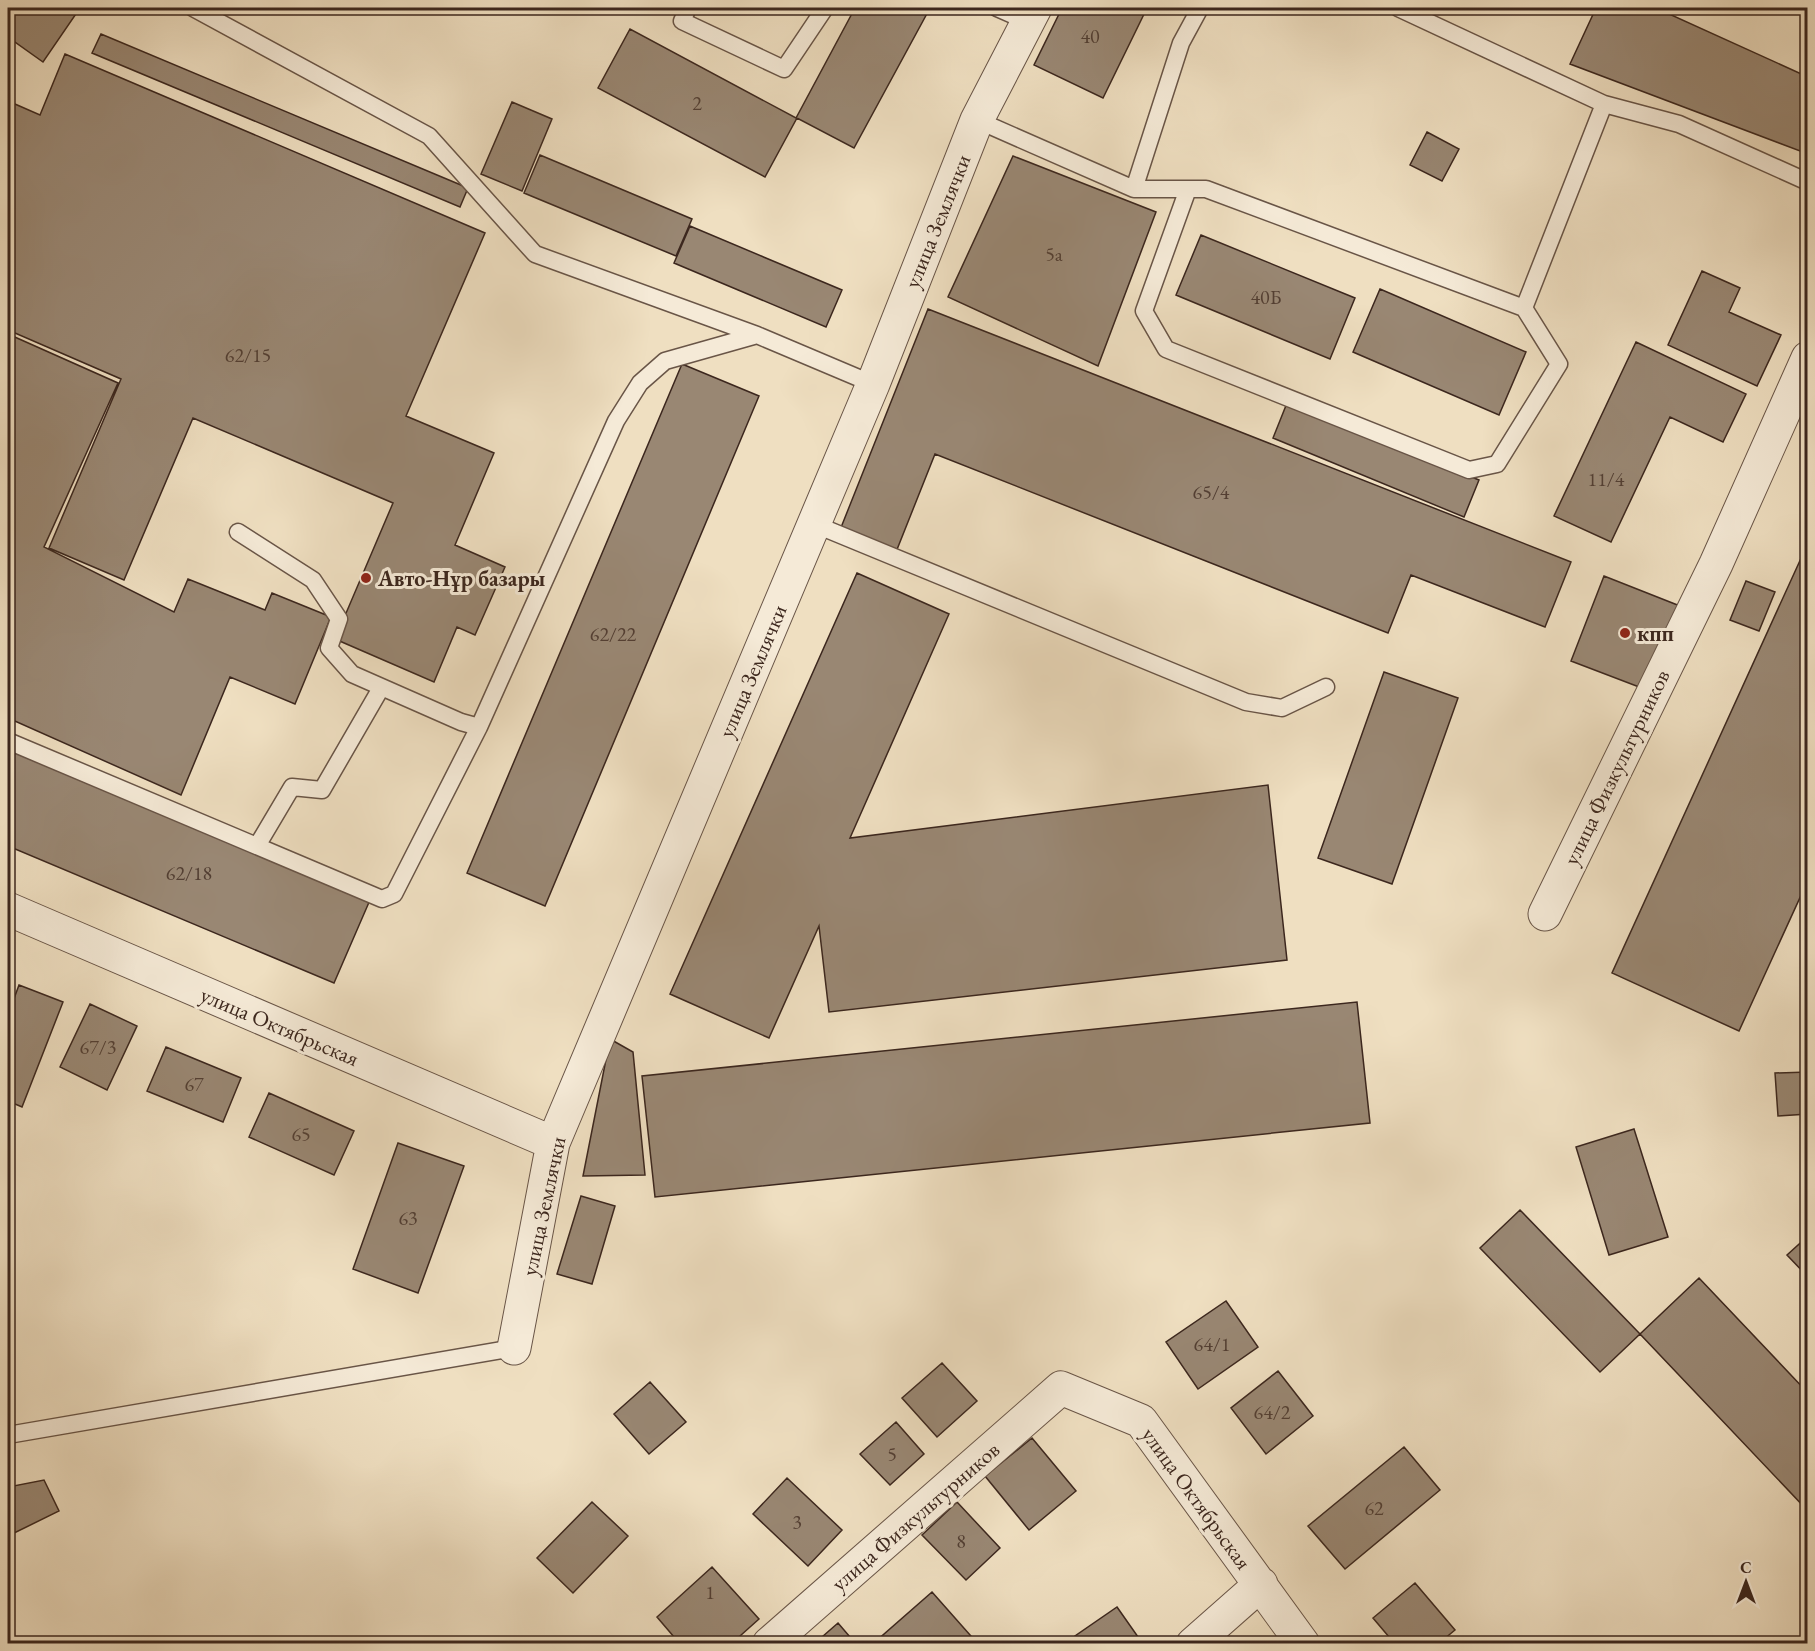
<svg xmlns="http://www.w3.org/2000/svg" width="1815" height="1651" viewBox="0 0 1815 1651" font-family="'EB Garamond',serif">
<rect width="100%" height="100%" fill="#efdfc1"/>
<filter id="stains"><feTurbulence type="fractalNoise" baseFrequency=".00333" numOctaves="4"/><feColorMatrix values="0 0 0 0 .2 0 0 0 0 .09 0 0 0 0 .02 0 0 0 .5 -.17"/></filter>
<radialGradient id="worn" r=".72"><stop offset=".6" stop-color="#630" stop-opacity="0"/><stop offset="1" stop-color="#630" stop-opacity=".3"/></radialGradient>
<path fill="#998773" stroke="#3c271e" stroke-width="1.5" d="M8,8H80L43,62L8,37Z
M855,8H930L854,148L797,118L765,177L598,88L630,29L796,118Z
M1062,8H1147L1103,98L1034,65Z
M1596,8H1656L1808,77V154L1570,64Z
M101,34L468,188L460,207L92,53Z
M65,54L485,233L406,416L494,453L455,545L505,567L475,635L457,627L434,682L335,639L393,503L193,418L124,580L49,548L121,379L8,330V101L40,115Z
M512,102L552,119L522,191L481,174Z
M1427,132L1459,149L1442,181L1410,165Z
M540,155L692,219L676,256L524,193Z
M1013,156L1156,212L1098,366L948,297Z
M690,226L842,290L826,327L674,263Z
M1201,235L1355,298L1330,359L1176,295Z
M1702,271L1740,288L1729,312L1781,335L1757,386L1668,345Z
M1380,289L1526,352L1499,415L1353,352Z
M928,309L1571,562L1545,627L1411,575L1388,633L935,454L896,552L840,530Z
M8,334L118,383L44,547L174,612L188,579L265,610L272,593L331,617L295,704L230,677L181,795L8,718Z
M1636,342L1746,394L1723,442L1670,417L1611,542L1554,516Z
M682,364L759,396L545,906L467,873Z
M1287,403L1479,480L1464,517L1273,438Z
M1808,543V880L1739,1031L1612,973Z
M857,573L949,614L850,838L1268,785L1287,960L829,1012L819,926L769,1038L670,994Z
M1604,576L1680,606L1647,690L1571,661Z
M1746,581L1775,592L1759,631L1730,620Z
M1384,672L1458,698L1392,884L1318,858Z
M8,748L370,900L334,983L8,846Z
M19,985L63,1002L22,1107L8,1101V1015Z
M1357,1002L1370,1123L655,1197L642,1076Z
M90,1004L137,1026L107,1090L60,1067Z
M610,1039L633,1052L645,1175L583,1176Z
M166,1047L241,1078L223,1122L147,1091Z
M1808,1072V1114L1778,1116L1775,1073Z
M269,1093L354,1131L334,1175L249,1137Z
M1634,1129L1668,1237L1609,1255L1576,1147Z
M398,1143L464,1166L418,1293L353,1269Z
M581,1196L615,1206L592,1284L557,1274Z
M1520,1210L1640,1334L1600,1372L1480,1248Z
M1808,1236V1277L1787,1255Z
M1699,1278L1808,1393V1511L1640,1334Z
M1226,1301L1258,1347L1198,1389L1166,1342Z
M942,1363L977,1401L937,1437L902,1398Z
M1278,1371L1313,1416L1266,1454L1231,1408Z
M650,1382L686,1422L649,1454L614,1414Z
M896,1422L924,1454L890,1485L860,1454Z
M1032,1438L1076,1491L1029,1530L985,1476Z
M1404,1447L1440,1490L1345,1569L1308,1526Z
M787,1478L842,1530L808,1566L753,1514Z
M44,1480L59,1511L8,1536V1487Z
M592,1502L628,1536L573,1593L537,1558Z
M957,1502L1000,1548L966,1580L922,1535Z
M712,1567L759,1619L731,1644H680L657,1617Z
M1415,1583L1455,1630L1438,1644H1395L1373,1618Z
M932,1592L978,1644H876L875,1642Z
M1117,1607L1143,1644H1080L1075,1636Z
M838,1623L856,1644H814Z"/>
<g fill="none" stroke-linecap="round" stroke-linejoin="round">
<defs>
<path id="lane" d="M193,8L429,136L535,254L757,335L873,384
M688,8L682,21L784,69L825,8
M997,8L1029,22
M1398,8L1604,104
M977,120L1134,189H1206L1524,308L1604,104L1679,124L1808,182
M1134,189L1181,43L1200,8
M1188,189L1144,311L1166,349L1469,470L1497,464L1559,364L1524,308
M814,524L1246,702L1282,708L1326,687
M238,532L313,580L339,619L329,648L352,674L461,722L479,727L616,421L640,383L665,361L757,335
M8,741L382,899L394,894L479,727
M257,846L292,787L322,790L381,688
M8,1435L514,1348"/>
<path id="street" d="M8,909L553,1143
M1545,914L1716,564L1808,358
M514,1348L553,1143L873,384L977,120L1035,8
M769,1644L1061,1388L1141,1421L1303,1644
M1193,1644L1261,1584"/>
</defs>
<use href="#lane" stroke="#695547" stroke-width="19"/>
<use href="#street" stroke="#695547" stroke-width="35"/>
<use href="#lane" stroke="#f5ead7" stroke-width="16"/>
<use href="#street" stroke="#f5ead7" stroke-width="33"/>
</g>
<g fill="#8f2418" stroke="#f5ead7" stroke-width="2">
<circle cx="366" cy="578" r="6"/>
<circle cx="1625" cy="633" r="6"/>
</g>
<g text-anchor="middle" stroke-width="6" stroke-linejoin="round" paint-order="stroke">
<g font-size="20" fill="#533f33">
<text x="1090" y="43">40</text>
<text x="697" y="110">2</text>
<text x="1054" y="261">5а</text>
<text x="1266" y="304">40Б</text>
<text x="248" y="362">62/15</text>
<text x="1606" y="486">11/4</text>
<text x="1211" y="499">65/4</text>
<text x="613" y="641">62/22</text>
<text x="189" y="880">62/18</text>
<text x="98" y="1054">67/3</text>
<text x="194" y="1091">67</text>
<text x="301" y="1141">65</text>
<text x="408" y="1225">63</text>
<text x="1212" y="1351">64/1</text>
<text x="1272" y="1419">64/2</text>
<text x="892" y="1461">5</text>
<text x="1374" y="1515">62</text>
<text x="797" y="1529">3</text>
<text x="961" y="1548">8</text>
<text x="710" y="1599">1</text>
</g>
<g font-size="22" fill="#3c271e" stroke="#f5ead7">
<text transform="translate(937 221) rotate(-68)" y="8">улица Землячки</text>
<text transform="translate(752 671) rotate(-67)" y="8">улица Землячки</text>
<text transform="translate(1616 767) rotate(-64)" y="8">улица Физкультурников</text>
<text transform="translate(280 1026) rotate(23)" y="8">улица Октябрьская</text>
<text transform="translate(543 1206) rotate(-78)" y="8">улица Землячки</text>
<text transform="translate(1197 1498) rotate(54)" y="8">улица Октябрьская</text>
<text transform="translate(915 1516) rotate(-41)" y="8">улица Физкультурников</text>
</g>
<g font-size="22" font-weight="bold" fill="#3c271e" stroke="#f5ead7" text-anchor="start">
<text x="378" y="586">Авто-Нұр базары</text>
<text x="1637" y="641">кпп</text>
</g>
</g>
<rect width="1815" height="1651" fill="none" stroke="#efdfc1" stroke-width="30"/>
<rect x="9" y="9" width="1797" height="1633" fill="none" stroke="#3c271e" stroke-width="3"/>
<rect x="15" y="15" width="1785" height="1621" fill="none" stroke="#3c271e" stroke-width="1.5"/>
<g transform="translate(1746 1582)" stroke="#f5ead7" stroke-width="4.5" paint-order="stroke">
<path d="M0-4.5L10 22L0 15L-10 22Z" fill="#3c271e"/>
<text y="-9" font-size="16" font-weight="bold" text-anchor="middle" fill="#3c271e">С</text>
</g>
<rect width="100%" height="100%" filter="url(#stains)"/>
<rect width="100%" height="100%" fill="url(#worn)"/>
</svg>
